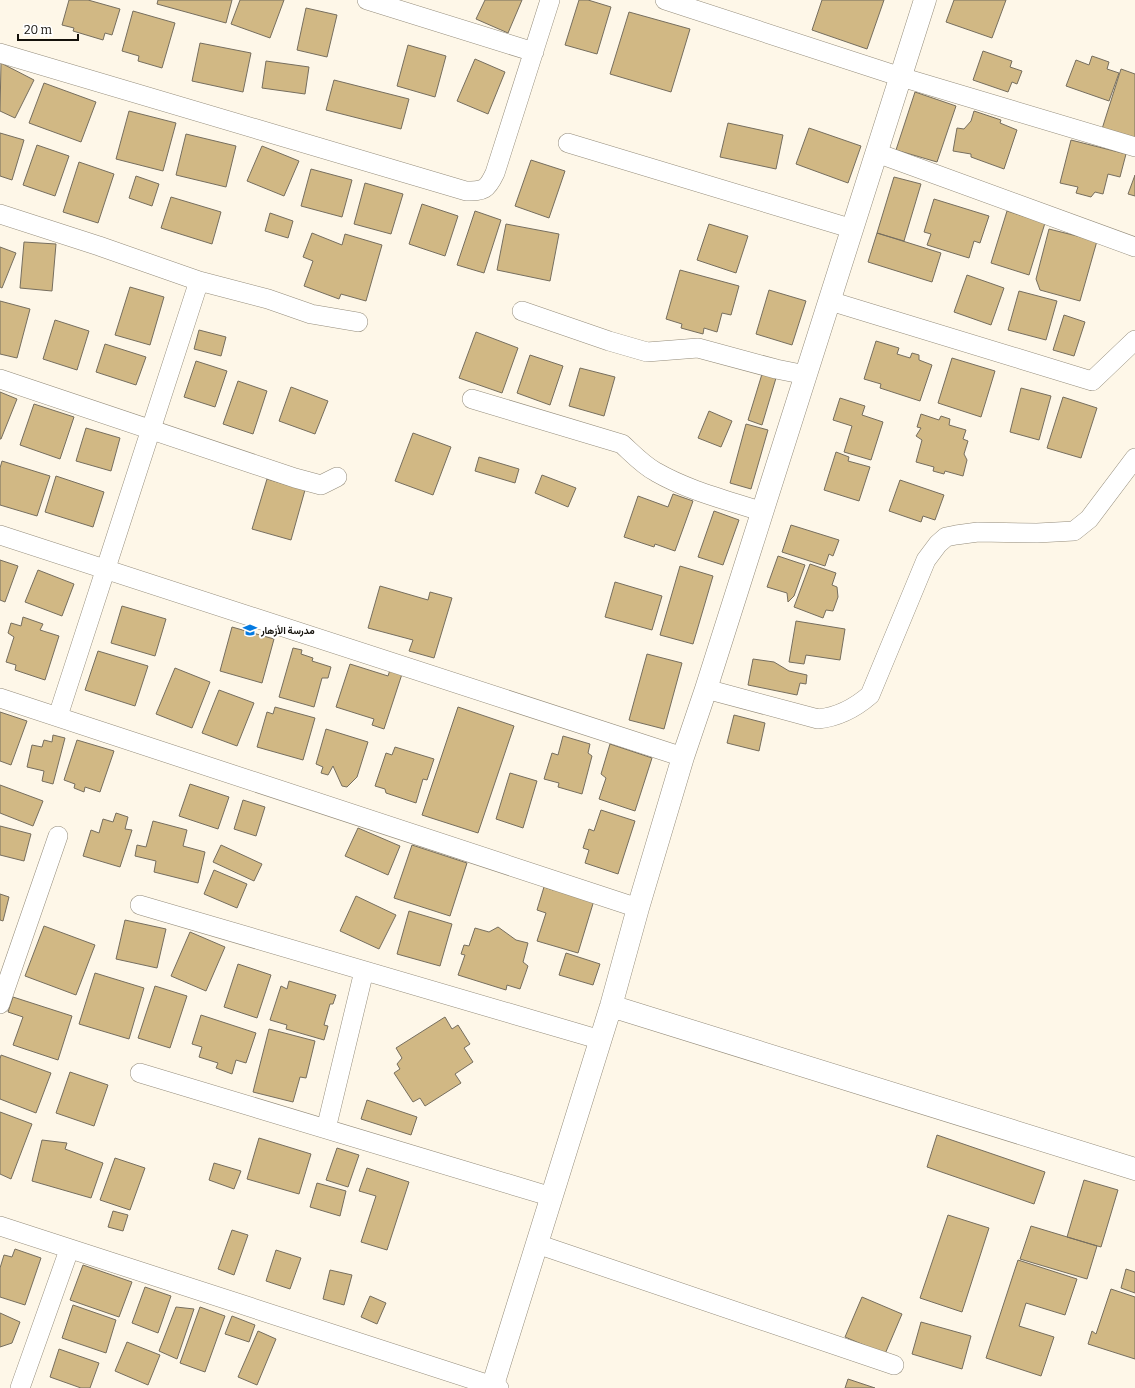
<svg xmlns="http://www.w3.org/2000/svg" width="1135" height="1388" viewBox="0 0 1135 1388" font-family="Bitter,Vazirmatn,serif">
<rect width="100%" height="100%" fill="#fef7e8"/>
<path fill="#d1b884" stroke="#766e5e" d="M69,0H88L120,9L112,35L105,33L103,40L73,31L74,28L62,25Z
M158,0H232L226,23L157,4Z
M240,0H284L270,38L231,24Z
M485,0H522L508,33L476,19Z
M579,0H588L611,7L597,54L565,45Z
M822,0H884L867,49L812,30Z
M954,0H1006L992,38L946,22Z
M306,8L337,15L327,57L297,50Z
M133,11L175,23L162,68L138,61L139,56L122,51Z
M629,12L690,29L671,92L610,74Z
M200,43L251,53L243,92L192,81Z
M408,45L446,56L435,97L397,86Z
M983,51L1012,61L1010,67L1022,71L1017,84L1012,82L1008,92L973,80Z
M1092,56L1109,62L1107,69L1119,73L1109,101L1066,86L1076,60L1089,65Z
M475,59L505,72L488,114L457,101Z
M266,61L309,67L305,94L262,88Z
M1,63L34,80L15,118L0,111Z
M1121,69L1135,74V139L1102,129Z
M334,80L409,99L401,129L326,110Z
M44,83L96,102L81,142L29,123Z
M915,92L956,106L937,162L896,150Z
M129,111L176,123L163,171L116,159Z
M974,111L1001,120L1000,123L1017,130L1004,169L971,157V154L953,151L957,128L964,129L971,121Z
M728,123L783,135L776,169L720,157Z
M809,128L861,146L848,183L796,164Z
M0,133L24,140L12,180L0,176Z
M186,134L236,146L226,187L176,175Z
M1071,140L1126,154L1120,177L1108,174L1103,194L1095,192L1091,197L1076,193L1078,187L1060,183Z
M37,145L69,156L55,196L23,185Z
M262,146L299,161L284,196L247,181Z
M531,160L565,171L549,218L515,206Z
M79,162L114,174L98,223L63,212Z
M311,169L352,180L342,217L301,206Z
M1135,175V196L1128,194Z
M136,176L159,184L152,206L129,198Z
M894,177L921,184L904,241L877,233Z
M365,183L403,194L391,234L354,224Z
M171,197L221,212L212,244L161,228Z
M934,199L989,216L980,243L974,241L969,258L927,245L931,234L924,232Z
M422,204L458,216L445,256L409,244Z
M475,211L501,220L484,273L457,265Z
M1007,211L1045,223L1029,275L991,263Z
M270,213L293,221L288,238L265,231Z
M506,224L559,234L550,281L497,270Z
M709,224L748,236L736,273L697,260Z
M1049,229L1097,241L1080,301L1040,290L1036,279Z
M312,233L342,245L345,234L382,245L366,301L341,294L339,299L304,286L313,261L303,257Z
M877,233L941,253L932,282L868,262Z
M24,242L56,244L52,291L20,288Z
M0,247L16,253L2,288L0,287Z
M680,270L739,286L731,315L722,313L717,332L704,328L703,334L681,328L682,324L666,319Z
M967,275L1004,288L991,325L954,312Z
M130,287L164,297L150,345L115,335Z
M769,290L806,301L792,345L756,334Z
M1019,291L1057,301L1046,340L1008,330Z
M0,301L30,309L17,358L0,354Z
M1064,315L1085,322L1074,356L1053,350Z
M55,320L89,331L77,370L43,359Z
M199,330L226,337L221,356L194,349Z
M476,332L518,348L502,393L459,378Z
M876,341L899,348L897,354L910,358L912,353L919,355V360L932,365L920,401L880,388L881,384L864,379Z
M105,344L146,357L136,385L96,372Z
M530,355L563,366L550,405L517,393Z
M952,358L995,371L981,417L938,403Z
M196,361L227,371L215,407L184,397Z
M580,368L615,377L604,416L569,406Z
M762,374L776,378L762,425L748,420Z
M238,381L267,391L253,434L223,424Z
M291,387L328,401L315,434L279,421Z
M1021,388L1051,396L1039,440L1010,432Z
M0,392L17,399L1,439H0Z
M1063,397L1097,408L1081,458L1047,448Z
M840,398L865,406L862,415L883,422L871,460L844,452L852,426L833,420Z
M34,404L74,417L60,459L20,445Z
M709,411L732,421L721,447L698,438Z
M921,414L939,420L941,416L950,419L949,425L966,430L963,439L968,441L964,454L967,460L963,476L945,471L944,474L933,471L934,467L916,462L922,440L916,436L921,428L917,427Z
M746,424L768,430L751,489L730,483Z
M86,428L120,438L111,471L76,461Z
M413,433L451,447L433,495L395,481Z
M836,452L849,457L848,461L870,467L859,501L824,490Z
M479,457L519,469L515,483L475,471Z
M2,461L50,476L37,516L0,505V468Z
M542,475L576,488L568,507L535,493Z
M56,476L104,492L93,527L45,512Z
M267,479L305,490L291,540L252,529Z
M900,480L944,495L935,520L923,516L921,522L889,511Z
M673,494L693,501L675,551L655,544L654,547L624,537L638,496L668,507Z
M714,511L739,520L723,565L698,557Z
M791,525L839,540L833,556L829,554L825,566L782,552Z
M778,556L805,565L794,596L788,602L787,593L767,587Z
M0,560L18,566L5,602L0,600Z
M810,564L836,573L832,585L837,587L838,597L833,611L826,610L823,618L794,607Z
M680,566L713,576L693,644L660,635Z
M38,570L74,584L62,616L25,602Z
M615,582L662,596L652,630L605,617Z
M380,586L428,600L430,592L452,598L434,658L409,651L413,640L368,628Z
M122,606L166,619L155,656L111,643Z
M23,617L43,624L40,630L59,636L45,680L15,670L16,665L6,662L14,637L8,633L11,623L21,626Z
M796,621L845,629L840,660L806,655L804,664L789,662Z
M232,627L274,639L262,683L220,671Z
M293,648L302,650L301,654L313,658L312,661L331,667L328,678H322L314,707L279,697Z
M98,651L148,666L135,706L85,690Z
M647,654L682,663L664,729L629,720Z
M753,659L774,662L789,671L807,675L806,684L800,683L797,695L748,685Z
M350,664L388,676L390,670L402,674L384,729L372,725L374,719L336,707Z
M175,668L210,682L192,728L156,714Z
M219,690L254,703L237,746L202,733Z
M275,707L315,718L303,760L257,747L267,712L273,714Z
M458,707L514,726L478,833L422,815Z
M0,712L27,721L11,765L0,761Z
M734,715L765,723L759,751L727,743Z
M326,729L368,742L357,777L347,787L342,786L333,766L328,775L321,773L323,767L316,764Z
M53,735L65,738L53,784L42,781L44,771L27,767L32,745L42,747L44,740L52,742Z
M563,736L590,744L588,753L592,756L582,794L558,787L559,783L544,779L552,753L558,755Z
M77,740L114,751L100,792L85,787L84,792L74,788L75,784L64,780Z
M610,744L652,758L635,811L599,799L606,778L601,774Z
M395,747L434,759L427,780L423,779L416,803L386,793L385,789L375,786L386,753L392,755Z
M510,773L537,781L523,828L496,819Z
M190,784L229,797L218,829L179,816Z
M0,785L43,801L33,826L0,813Z
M243,800L265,807L256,836L234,829Z
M601,810L635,821L618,874L585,863L589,850L583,848L589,829L594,831Z
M116,813L128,817L125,829L132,830L120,867L83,856L91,830L99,833L103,819L113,822Z
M153,821L187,830L183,846L205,852L198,883L154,872L156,861L135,856L137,845L146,847Z
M0,826L31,834L24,861L0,855Z
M358,828L400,846L388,875L345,856Z
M221,845L262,864L254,881L213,862Z
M412,845L467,863L450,916L394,898Z
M214,870L247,884L237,908L204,894Z
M555,885L595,897L578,953L537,941L546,913L537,910L544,887L553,890Z
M0,894L9,897L3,921L0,920Z
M356,896L396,915L379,949L340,931Z
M409,911L452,924L440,966L397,954Z
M125,920L166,929L157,968L116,959Z
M44,926L95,945L76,995L25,976Z
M498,927L516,940L528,943L523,962L528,966L520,989L507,985L506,990L458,975L465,955L461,954L464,945L469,946L475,928L489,932Z
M190,932L225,947L206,991L171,976Z
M566,953L600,964L593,985L559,975Z
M238,964L271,975L257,1018L224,1007Z
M95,973L144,988L129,1039L79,1024Z
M289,981L336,995L333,1004H330L324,1025L328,1026L324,1040L286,1029L287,1025L270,1020L281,986L287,989Z
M155,986L187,996L170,1048L138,1038Z
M13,997L72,1016L58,1060L13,1045L23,1017L8,1012Z
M201,1015L256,1033L246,1063L236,1060L232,1074L216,1068L218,1063L199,1057L202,1047L192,1044Z
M445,1017L452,1029L458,1025L470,1044L464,1048L473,1062L455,1074L461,1083L425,1106L420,1098L413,1102L394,1073L400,1069L397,1064L402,1058L396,1048Z
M269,1029L315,1041L306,1078L300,1077L293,1102L253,1092Z
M1,1055L51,1073L36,1113L0,1099V1059Z
M70,1072L108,1085L94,1126L56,1113Z
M367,1100L417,1117L411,1135L361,1119Z
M0,1112L32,1124L11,1179L0,1174Z
M937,1135L1045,1172L1034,1204L927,1167Z
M259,1138L311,1154L299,1194L247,1179Z
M42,1140L67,1143L65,1149L103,1163L91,1198L32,1181Z
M337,1148L359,1155L348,1187L326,1180Z
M115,1158L145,1168L130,1210L100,1200Z
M214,1163L241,1171L234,1189L209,1180Z
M367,1168L409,1182L387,1250L361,1242L376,1196L359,1191Z
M1084,1180L1118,1190L1101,1247L1067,1237Z
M317,1183L346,1191L340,1216L310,1207Z
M113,1211L128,1215L123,1231L108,1227Z
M948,1215L989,1228L962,1312L920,1298Z
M1031,1226L1097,1246L1087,1279L1020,1259Z
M232,1230L248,1235L234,1275L218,1269Z
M15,1249L41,1258L25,1305L0,1297V1268L4,1255L12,1257Z
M276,1250L301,1258L290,1289L266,1281Z
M1018,1260L1077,1279L1065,1315L1026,1303L1019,1326L1054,1337L1041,1376L986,1358Z
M83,1265L132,1282L119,1317L70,1300Z
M1126,1269L1135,1272V1293L1121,1288Z
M330,1270L352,1275L344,1305L323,1299Z
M145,1287L171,1296L158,1333L132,1323Z
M1111,1289L1135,1297V1359L1088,1344L1092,1331L1096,1334Z
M370,1296L386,1303L377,1324L361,1317Z
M862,1297L902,1314L885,1354L845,1337Z
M73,1305L116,1320L106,1353L62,1338Z
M176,1307L194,1309L177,1359L159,1351Z
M200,1307L225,1316L205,1372L180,1363Z
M0,1313L20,1322L12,1343L0,1347Z
M232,1316L255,1325L249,1342L225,1334Z
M921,1322L971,1336L962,1369L912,1354Z
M258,1331L276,1339L257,1385L238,1377Z
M127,1342L160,1355L148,1385L115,1371Z
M59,1349L99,1363L90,1388H81L50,1377Z
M848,1379L875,1388H845Z"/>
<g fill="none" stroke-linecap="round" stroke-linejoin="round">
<defs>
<path id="street" d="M367,0L534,52
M665,0L901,77L1135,147
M0,53L466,191C484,191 487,190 495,173L550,0
M568,143L853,229
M877,153L1135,247
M0,214L99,246L199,281L58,716
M199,281L268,299L311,314L358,322
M830,301L1092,381L1135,340
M522,311L609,341L647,352L698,348L776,369L806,375
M0,379L295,478L321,485L337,477
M472,399L622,444C633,454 643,465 656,472C689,491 727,500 763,512
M0,535L683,757
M706,689L818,719C838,717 855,708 870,695L926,560L938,544L946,537L956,535L978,532L1037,533L1074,531L1089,519L1135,458
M0,698L638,908
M140,905L601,1040
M0,1004L58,836
M140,1073L552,1197
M326,1129L364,971
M0,1226L499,1388
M537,1244L894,1365
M20,1388L69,1250"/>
<path id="secondary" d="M611,1006L1135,1169
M492,1388L611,1006L638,908L683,757L706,689L925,0"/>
</defs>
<use href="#street" stroke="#948c7b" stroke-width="20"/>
<use href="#secondary" stroke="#948c7b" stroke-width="23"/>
<use href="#street" stroke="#fff" stroke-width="19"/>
<use href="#secondary" stroke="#fff" stroke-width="22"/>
</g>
<defs>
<symbol id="school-bare" viewBox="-9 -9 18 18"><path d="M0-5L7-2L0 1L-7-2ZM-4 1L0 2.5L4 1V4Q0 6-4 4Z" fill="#047ae1" stroke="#fff" stroke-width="2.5" paint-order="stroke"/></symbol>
</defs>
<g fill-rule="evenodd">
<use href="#school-bare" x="240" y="620" width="20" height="20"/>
</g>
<g text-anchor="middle" stroke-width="4" stroke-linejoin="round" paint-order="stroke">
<g font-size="10" font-weight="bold" fill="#14110b" stroke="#fff" text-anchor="start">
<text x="261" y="634">مدرسة الأزهار</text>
</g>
</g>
<path d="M18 34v6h60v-6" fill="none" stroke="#14110b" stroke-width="2"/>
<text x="24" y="34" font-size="12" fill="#14110b" stroke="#ffffff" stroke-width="3" paint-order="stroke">20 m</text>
</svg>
